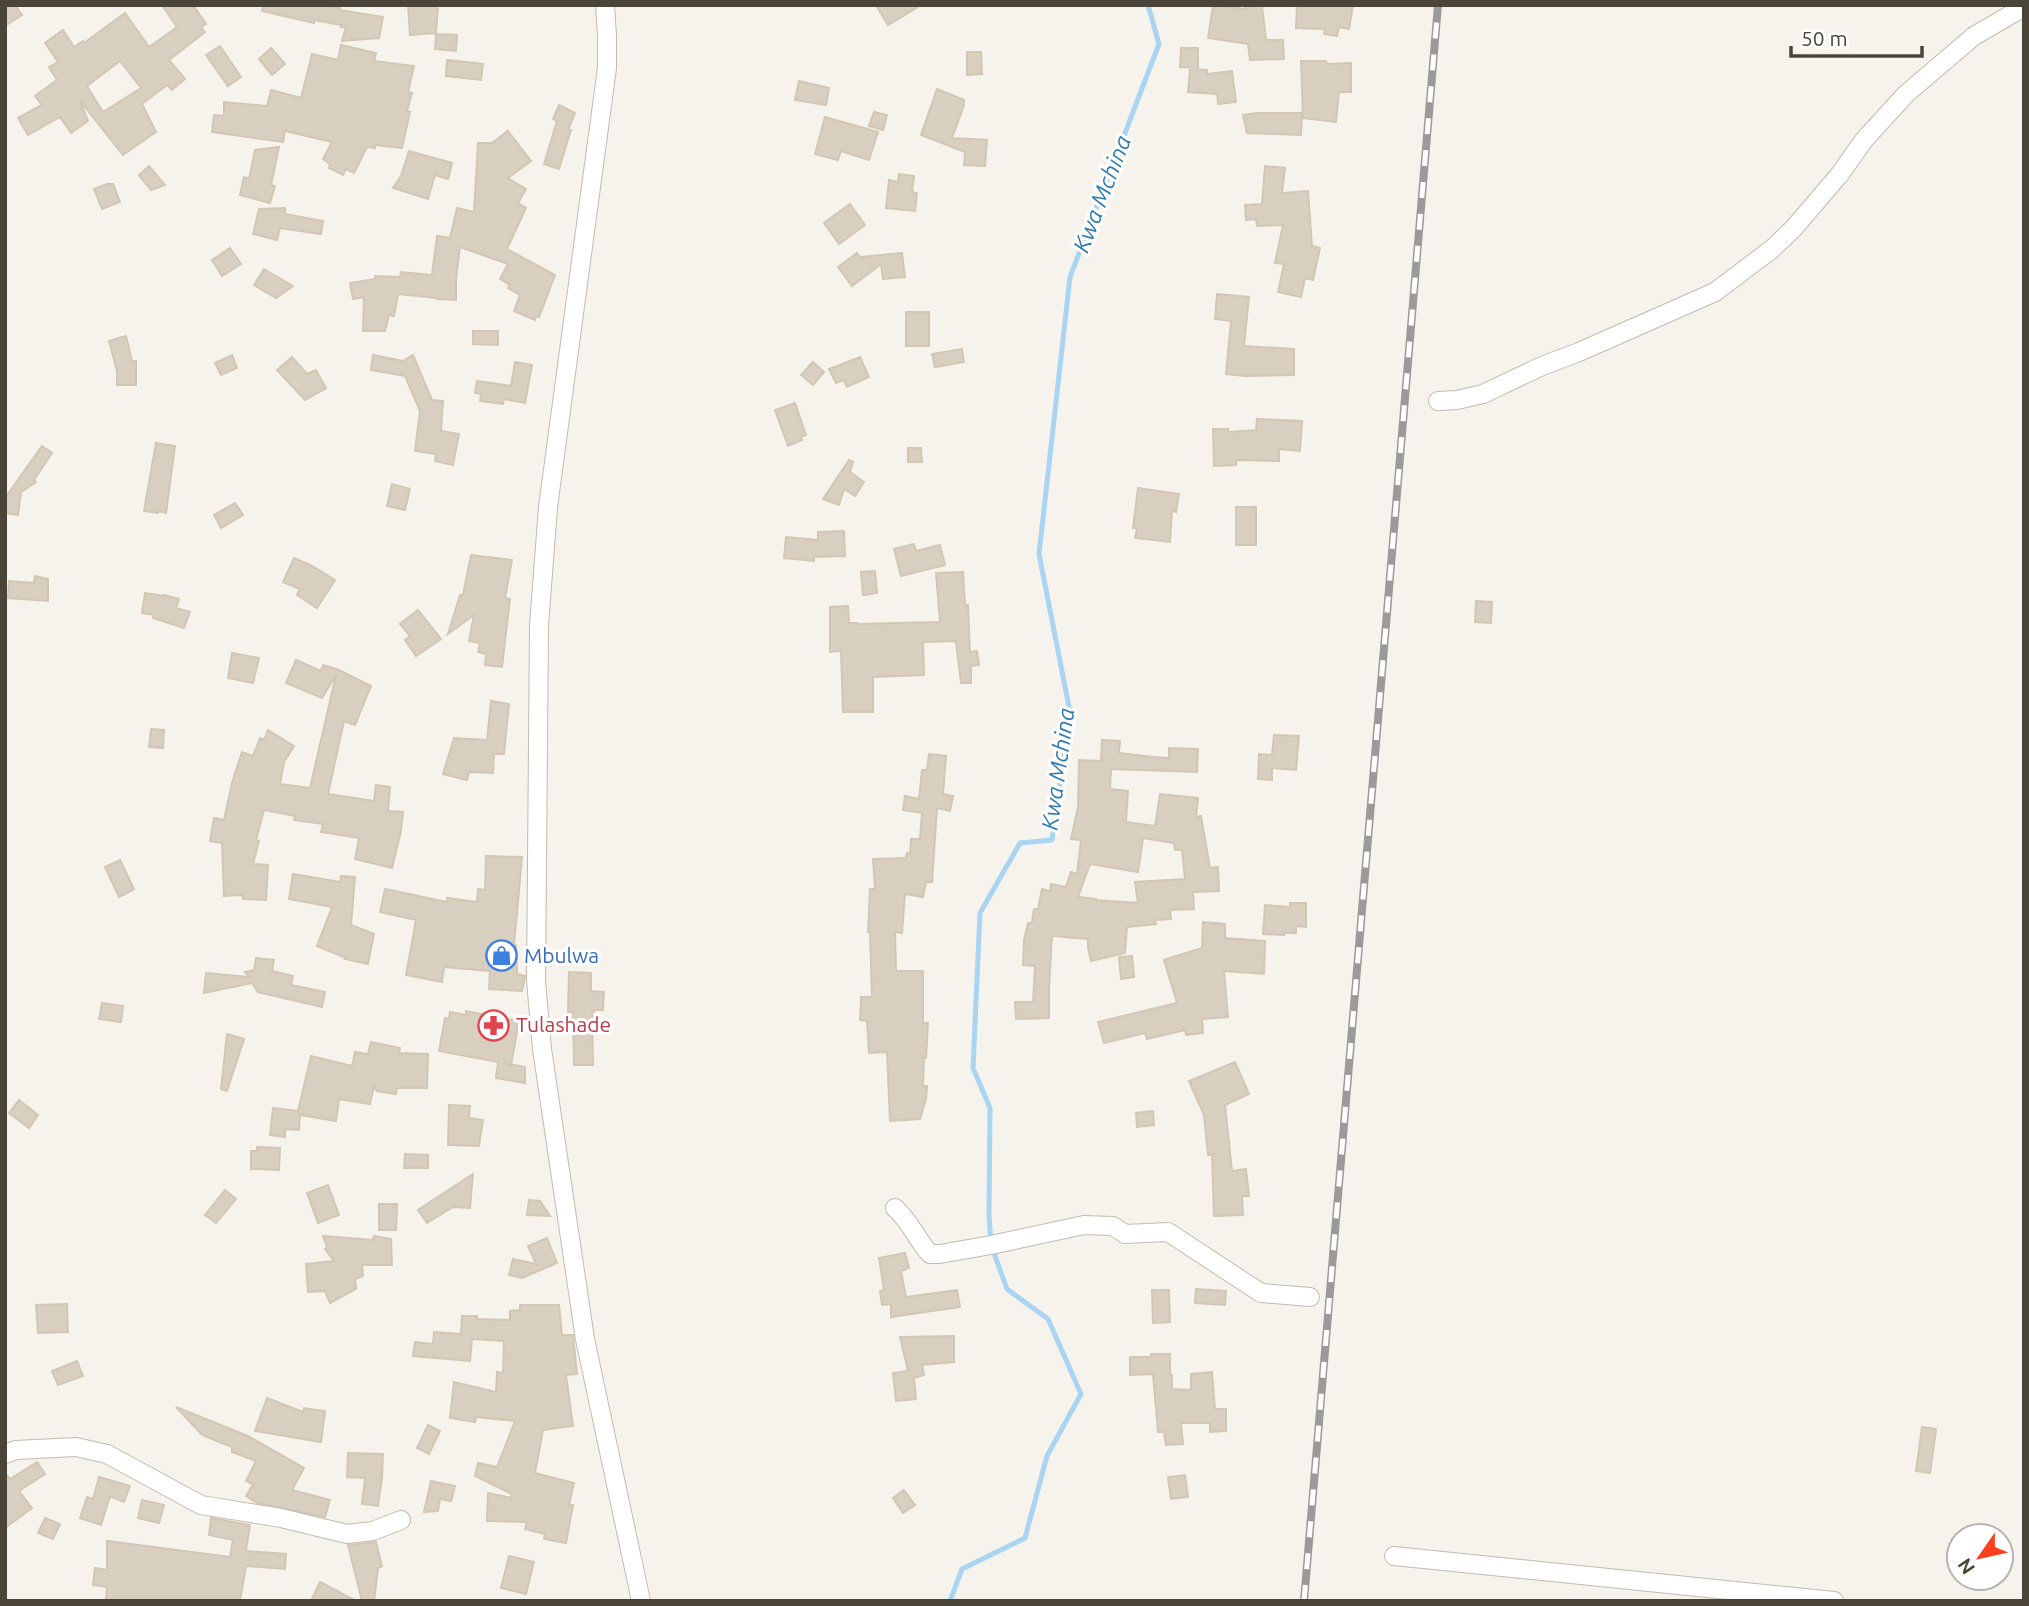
<svg xmlns="http://www.w3.org/2000/svg" width="2029" height="1606" viewBox="0 0 2029 1606" font-family="Ubuntu,sans-serif">
<rect width="100%" height="100%" fill="#f6f3ec"/>
<g fill="none" stroke-linecap="round" stroke-linejoin="round">
<path stroke="#a9d4f2" stroke-width="5" d="M950,1601L962,1569L1025,1538L1047,1456L1081,1394L1048,1319L1007,1289L991,1245L989,1215L990,1108L973,1068L980,913L1020,843L1052,840L1070,712L1039,554L1070,277L1159,44L1148,5"/>
</g>
<path fill="#d8cfc1" stroke="#d3c7b4" stroke-width="2" fill-rule="evenodd" d="M5,5H15L22,15L5,26Z
M162,5H193L206,24L201,27L205,32L169,60L185,79L172,90L167,85L142,104L156,132L123,155L80,101L88,121L71,133L60,117L28,135L18,118L42,105L35,96L57,80L49,67L58,62L45,43L63,30L74,47L83,41L84,43L125,13L149,47L177,27ZM120,61L141,88L103,112L87,86Z
M263,5H322L340,8V10L383,17L379,38L342,41L346,27H341V25L314,20V23L262,11Z
M408,5H438L436,33L410,35Z
M876,5H921L888,25Z
M1213,5L1245,9V5H1262L1266,40H1283L1284,59L1250,60L1248,44L1208,38Z
M1297,5H1353L1349,29L1339,27L1337,36L1324,34L1325,29L1296,28Z
M436,34L457,35L456,51L435,49Z
M341,45L376,53L374,61L414,66L408,92L412,93L407,111L410,112L402,148L375,145V148L367,147L354,173L346,169L343,175L329,168L330,164L323,159L332,142L285,131L283,142L212,132L214,115L224,116V102L267,106L271,90L301,98L312,54L338,60Z
M220,46L241,77L228,86L206,55Z
M271,48L285,64L272,75L259,59Z
M1181,48H1198V68L1180,67Z
M967,52H981L982,74L967,75Z
M447,60L483,64L481,80L446,76Z
M1301,61H1326L1327,64L1351,63V92H1339L1336,122L1303,118Z
M1190,69L1207,70V74L1232,71L1236,102L1218,104L1217,94L1188,92Z
M799,81L829,88L826,105L795,100Z
M937,89L964,100V105L952,138L987,140L985,166L964,165L965,152L921,135Z
M559,105L575,113L568,130H571L559,169L544,164L557,121L553,119Z
M874,112L887,115L883,130L869,126Z
M1257,113H1302L1301,135L1247,133L1243,115Z
M825,117L878,132L869,160L841,151L838,160L815,154Z
M508,131L531,161L508,178L526,189L518,203L526,208L507,249L555,275L539,317L536,316L535,320L514,311L520,295L508,288L510,285L500,279L508,264L460,247L456,279V300L437,299V298L398,294L394,316L389,315L385,331H363L364,297L353,299L350,283L375,279V276L400,277L401,272L432,275L437,236L450,238L457,208L474,212L478,143H492Z
M279,147L271,185L275,186L270,203L240,195L244,177L249,179L255,150Z
M409,151L452,163L448,179L435,175L428,199L393,188L401,176Z
M149,166L165,185L151,190L139,175Z
M1265,166L1285,168L1282,193L1308,191L1312,246L1320,248L1313,280L1305,278L1301,297L1278,292L1284,264L1275,263L1283,225L1257,226L1256,219L1246,220L1245,205L1262,204Z
M899,174L914,176L912,192L917,193L915,211L886,208L889,180L898,182Z
M107,184H113L120,202L102,209L94,189Z
M850,204L865,225L839,244L824,223Z
M285,208V214L323,221L321,234L280,228L277,240L253,234L259,209Z
M230,248L241,264L222,276L212,260Z
M857,253L860,257L902,253L905,277L883,279L881,264L852,286L838,267Z
M264,269L293,286L276,298L254,285Z
M1217,294L1249,297L1244,346L1294,349V375L1245,376L1226,374L1231,321L1215,319Z
M906,312H929V346H906Z
M473,331H498V345L473,344Z
M126,336L132,361H136V385H117V371L109,341Z
M962,349L964,362L935,367L932,354Z
M232,355L237,368L221,375L215,363Z
M373,355L403,361L413,355L432,400L443,401L441,431L459,434L453,465L435,461L436,454L415,451L420,411L405,376L371,370Z
M292,357L307,374L316,370L326,388L305,400L277,370Z
M860,357L869,377L847,387L844,380L836,383L829,369Z
M515,362L532,365L525,403L504,399L503,404L480,401L481,394L475,393L477,381L511,386Z
M813,362L824,372L813,385L801,375Z
M795,403L806,435L801,437L802,440L788,446L775,410Z
M1257,419L1302,421L1300,451L1279,449V461L1236,460V465L1214,466L1213,429H1228V432L1256,430Z
M156,443L175,446L166,513L158,511V513L144,511Z
M42,446L52,453L34,480L36,482L21,492L18,515L5,513V498Z
M908,448H921L922,462H908Z
M849,460L853,462L850,472L864,482L855,496L844,489L839,505L823,499Z
M392,484L410,489L405,510L387,506Z
M1138,488L1179,494L1176,512L1172,511L1170,542L1135,538L1137,528H1133Z
M235,503L243,515L221,528L214,515Z
M1236,507H1256V545H1236Z
M844,531L845,556L814,557V561L784,558L786,537L818,540V532Z
M914,544L916,551L940,545L945,565L901,576L894,549Z
M471,555L512,560L505,598L510,599L502,667L485,665L486,654L478,652L480,643L469,641L474,615L448,634L460,595H463Z
M294,558L312,566L335,580L317,608L297,595L300,589L283,582Z
M875,571L877,593L863,595L861,572Z
M963,572L965,605H968L970,652L977,651L979,665L971,666V683H961L956,641L923,642L924,675L873,677V712H843L841,651L830,652V607L848,606L849,623H857V624L940,622L936,573Z
M35,576L48,579V601L8,598L9,581L34,583Z
M145,593L164,596V595L179,599L176,608L190,612L184,628L153,618L154,615L142,613Z
M1476,601L1492,602L1491,623L1475,622Z
M418,610L441,639L416,656L405,640L410,636L400,624Z
M232,653L259,658L253,683L228,678Z
M296,660L321,671L323,665L339,670L371,686L355,725L344,721L328,794L374,801L376,785L390,787L388,811L403,812L401,831L392,868L355,859L359,838L321,832L323,824L294,820L295,816L264,810L256,840L259,841L253,864L268,865L266,900L243,899V895L224,896L222,843L210,841L214,818L224,820L232,783L242,752L253,756L260,738L264,740L268,730L294,746L284,762L280,784L310,788L336,675L322,698L286,683Z
M491,701L509,704L504,754H494L493,773L469,772L467,780L443,774L454,738L487,740Z
M151,729L164,730L163,748L149,747Z
M1274,735L1299,736L1296,770L1272,768V780L1258,779L1259,754L1272,755Z
M1102,740L1120,741L1119,753L1153,757L1169,758V748L1198,749L1197,772L1111,769L1110,789L1128,791L1126,822L1155,826L1160,794L1198,798L1196,817L1201,816L1210,868L1218,867L1219,891L1193,892L1194,909L1170,910L1171,919L1155,920L1156,924L1127,927L1125,953L1091,961L1088,948V939L1052,936L1049,988V1018L1016,1019L1015,1002H1033L1035,966L1023,965L1024,940L1028,923H1032L1034,909H1038L1042,889L1050,891L1051,884L1066,887L1071,872L1077,874L1081,840L1071,839L1078,807L1079,760L1101,761ZM1143,838L1174,843L1175,850H1182L1185,879L1135,882L1138,903L1096,900V899L1078,897L1090,864L1138,872Z
M929,754L946,756L943,794L953,796L950,811L937,808L932,882H926L923,897L905,894L902,933L895,932L896,971H923V1023H928L926,1058H924L923,1086H927L926,1099L920,1119L890,1121L887,1052L869,1053L867,1021L860,1020L861,997H872L870,932H868L870,889H875L873,859L906,858L907,853L910,854L911,839H920L922,813L903,810L905,796L919,799L922,770H927Z
M486,856L522,857L514,946L516,945L517,974L525,976L522,991L489,989L490,971L444,967L442,982L406,975L416,920L380,912L385,889L447,902V898L477,902L478,889L485,890Z
M120,860L134,889L119,897L105,867Z
M293,874L340,882L341,876L355,877L351,925L374,934L368,964L345,959L346,958L317,946L332,907L289,899Z
M1290,903H1306V927L1296,926V933H1284V935L1263,934L1265,905L1290,907Z
M1203,922L1225,924V938L1265,941L1264,974L1224,971L1228,1017L1202,1019L1203,1033L1186,1035L1185,1030L1147,1039L1145,1033L1104,1043L1098,1022L1177,1003L1164,960L1202,948Z
M1132,956L1134,977L1121,979L1119,957Z
M256,958L274,960L272,971L293,976L291,985L325,992L322,1007L258,992L252,983L204,993L206,973L249,977L245,972L254,970Z
M569,972L591,973V991L604,992L603,1010H594V1012H592L593,1065H574L573,1012H568Z
M102,1003L123,1006L121,1022L99,1019Z
M466,1011L519,1021L511,1065L504,1063L525,1067V1083L496,1078L498,1062L439,1051L445,1018L449,1019L450,1012L466,1015Z
M227,1034L244,1039L227,1091L221,1089Z
M371,1042L400,1048L399,1053L428,1054L427,1088H397L396,1094L377,1091L374,1086L370,1104L339,1099L336,1121L300,1115L299,1130L285,1129V1137L270,1135L273,1108L298,1111L311,1056L352,1066L355,1052L368,1054Z
M1235,1062L1249,1094L1225,1105L1232,1171L1246,1169L1249,1196H1242L1243,1215L1214,1216L1212,1155H1208L1204,1115L1189,1081Z
M19,1100L38,1115L29,1128L9,1113Z
M449,1105L470,1106L469,1118L483,1120L479,1146L448,1145Z
M1153,1111L1154,1125L1137,1127L1136,1113Z
M257,1147L280,1148L279,1170L251,1169V1151H257Z
M405,1154L428,1155V1168H404Z
M473,1174L470,1208L453,1207L427,1223L418,1210Z
M328,1185L339,1215L318,1223L307,1193Z
M225,1190L236,1199L216,1223L205,1215Z
M529,1200L540,1201L550,1216L527,1215Z
M379,1204H397L396,1230H379Z
M323,1236L373,1240L374,1236L391,1239L392,1265H362L363,1276L355,1279L356,1289L330,1303L325,1291L308,1292L306,1264L334,1261L325,1249L327,1247Z
M547,1238L557,1263L522,1278L509,1275L513,1259L536,1264L528,1246Z
M905,1253L909,1268L901,1271L906,1297L957,1290L960,1307L891,1317V1304L882,1305L880,1291L884,1290L879,1258Z
M1196,1289L1226,1291L1225,1305L1195,1303Z
M1152,1290H1169L1170,1322L1153,1323Z
M67,1304L68,1332L38,1333L36,1305Z
M520,1305H559L562,1335H573L577,1374L566,1375L573,1426L543,1430L535,1473L574,1483L569,1505H573L566,1543L544,1539L545,1534L525,1529L527,1522L487,1521L488,1493L511,1498L512,1494L475,1476L478,1463L497,1467L515,1421L476,1417L475,1422L450,1418L454,1382L496,1392L497,1372L503,1373L504,1341L472,1339L470,1361L413,1356L415,1342L433,1344L434,1332L461,1334L462,1316H477V1319L510,1320V1311L520,1310Z
M954,1336V1362L922,1365L924,1375L914,1378L916,1399L896,1401L893,1373L908,1371L900,1337Z
M1151,1354H1170V1375H1172V1389L1191,1390V1374L1212,1372L1215,1409H1226V1431L1210,1432V1423H1181L1183,1444L1166,1445L1164,1432H1158L1153,1374L1130,1375V1357H1151Z
M77,1361L83,1376L58,1385L52,1371Z
M267,1398L303,1412L304,1408L325,1411L321,1442L255,1431Z
M176,1407L248,1436L304,1468L292,1490L330,1500L325,1517L257,1503L246,1496L253,1484L246,1481L256,1461L232,1452V1447L202,1435Z
M428,1425L440,1431L429,1454L417,1448Z
M1922,1427L1936,1429L1930,1473L1916,1471Z
M348,1453L383,1454L382,1478L378,1506L362,1504L365,1478L347,1477Z
M37,1462L45,1474L19,1491L32,1508L5,1528V1473L10,1479Z
M1185,1475L1188,1497L1171,1499L1168,1477Z
M99,1477L130,1486L124,1502L110,1496L101,1525L80,1518L87,1497L93,1499Z
M431,1481L455,1486L451,1501L440,1499L438,1511L424,1512Z
M904,1490L915,1505L903,1513L893,1498Z
M142,1500L164,1505L159,1523L138,1518Z
M45,1518L60,1524L53,1539L38,1533Z
M211,1518L250,1525L246,1551L286,1554L285,1569L246,1566L240,1601L106,1600L107,1587L93,1585L95,1568L107,1570V1541L230,1557L233,1540L209,1535Z
M376,1542L382,1566L378,1568L374,1601H362L348,1545Z
M509,1556L534,1562L526,1594L501,1588Z
M320,1582L356,1601H311Z"/>
<g fill="none" stroke-linecap="round" stroke-linejoin="round">
<defs>
<path id="minor" d="M605,5L607,36V68L548,507L539,626L536,981L542,1049L585,1339L641,1601
M1438,401L1457,400L1483,394L1542,366L1579,352L1715,292L1772,249L1793,229L1840,174L1864,140L1906,94L1974,36L2024,7
M895,1208C910,1221 917,1240 930,1254H940L991,1245L1084,1225L1113,1226L1125,1234L1168,1232L1261,1293L1310,1297
M5,1454L16,1450L76,1447L107,1454L201,1505L281,1518L347,1534L373,1531L401,1520
M1394,1556L1834,1601"/>
</defs>
<use href="#minor" stroke="#c2bbae" stroke-width="20"/>
<use href="#minor" stroke="#fff" stroke-width="18"/>
<defs>
<path id="rail" d="M1304,1601L1438,5"/>
</defs>
<use href="#rail" stroke="#9a9a9a" stroke-width="8"/>
<use href="#rail" stroke="#fff" stroke-width="5" stroke-dasharray="16" stroke-linecap="butt"/>
</g>
<defs>
<symbol id="shop-ring" viewBox="-11 -11 22 22"><circle r="9.5" fill="#fff" stroke="#3f7fe0" stroke-width="1.5"/><path d="M-5-2.5h2.3a2.7 3.5 0 0 1 5.4 0H5L5.5 6h-11ZM-1.5-2.5h3a1.5 2.3 0 0 0-3 0Z" fill="#3f7fe0"/></symbol>
<symbol id="pharmacy-ring" viewBox="-11 -11 22 22"><circle r="9.5" fill="#fff" stroke="#e0444e" stroke-width="1.5"/><path d="M-2-6h4v4h4v4h-4v4h-4v-4h-4v-4h4Z" fill="#e0444e"/></symbol>
</defs>
<g fill-rule="evenodd">
<use href="#shop-ring" x="484" y="938" width="35" height="35"/>
<use href="#pharmacy-ring" x="476" y="1008" width="35" height="35"/>
</g>
<g text-anchor="middle" stroke-width="6" stroke-linejoin="round" paint-order="stroke">
<g font-size="21" fill="#366cbe" stroke="#fff" text-anchor="start">
<text x="524" y="963">Mbulwa</text>
</g>
<g font-size="21" fill="#be3a42" stroke="#fff" text-anchor="start">
<text x="516" y="1032">Tulashade</text>
</g>
<g font-size="23" font-style="italic" fill="#2e7ab2" stroke="#fff">
<text transform="translate(1102 194) rotate(-69)" y="8">Kwa Mchina</text>
<text transform="translate(1058 769) rotate(-82)" y="8">Kwa Mchina</text>
</g>
</g>
<rect width="2029" height="1606" fill="none" stroke="#4b4439" stroke-width="14"/>
<g transform="translate(1980 1557) rotate(236)"><circle r="33" fill="#ffffff" stroke="#b7b4b0" stroke-width="2"/>
<path d="M0-5L12 26L0 18L-12 26Z" fill="#fc3f1d"/>
<text y="-10" font-size="19" font-weight="bold" text-anchor="middle" fill="#4b4439">N</text>
</g>
<path d="M1791 46v10h131v-10" fill="none" stroke="#4b4439" stroke-width="3.5"/>
<text x="1801" y="46" font-size="21" fill="#4b4439" stroke="#ffffff" stroke-width="5" paint-order="stroke">50 m</text>
</svg>
